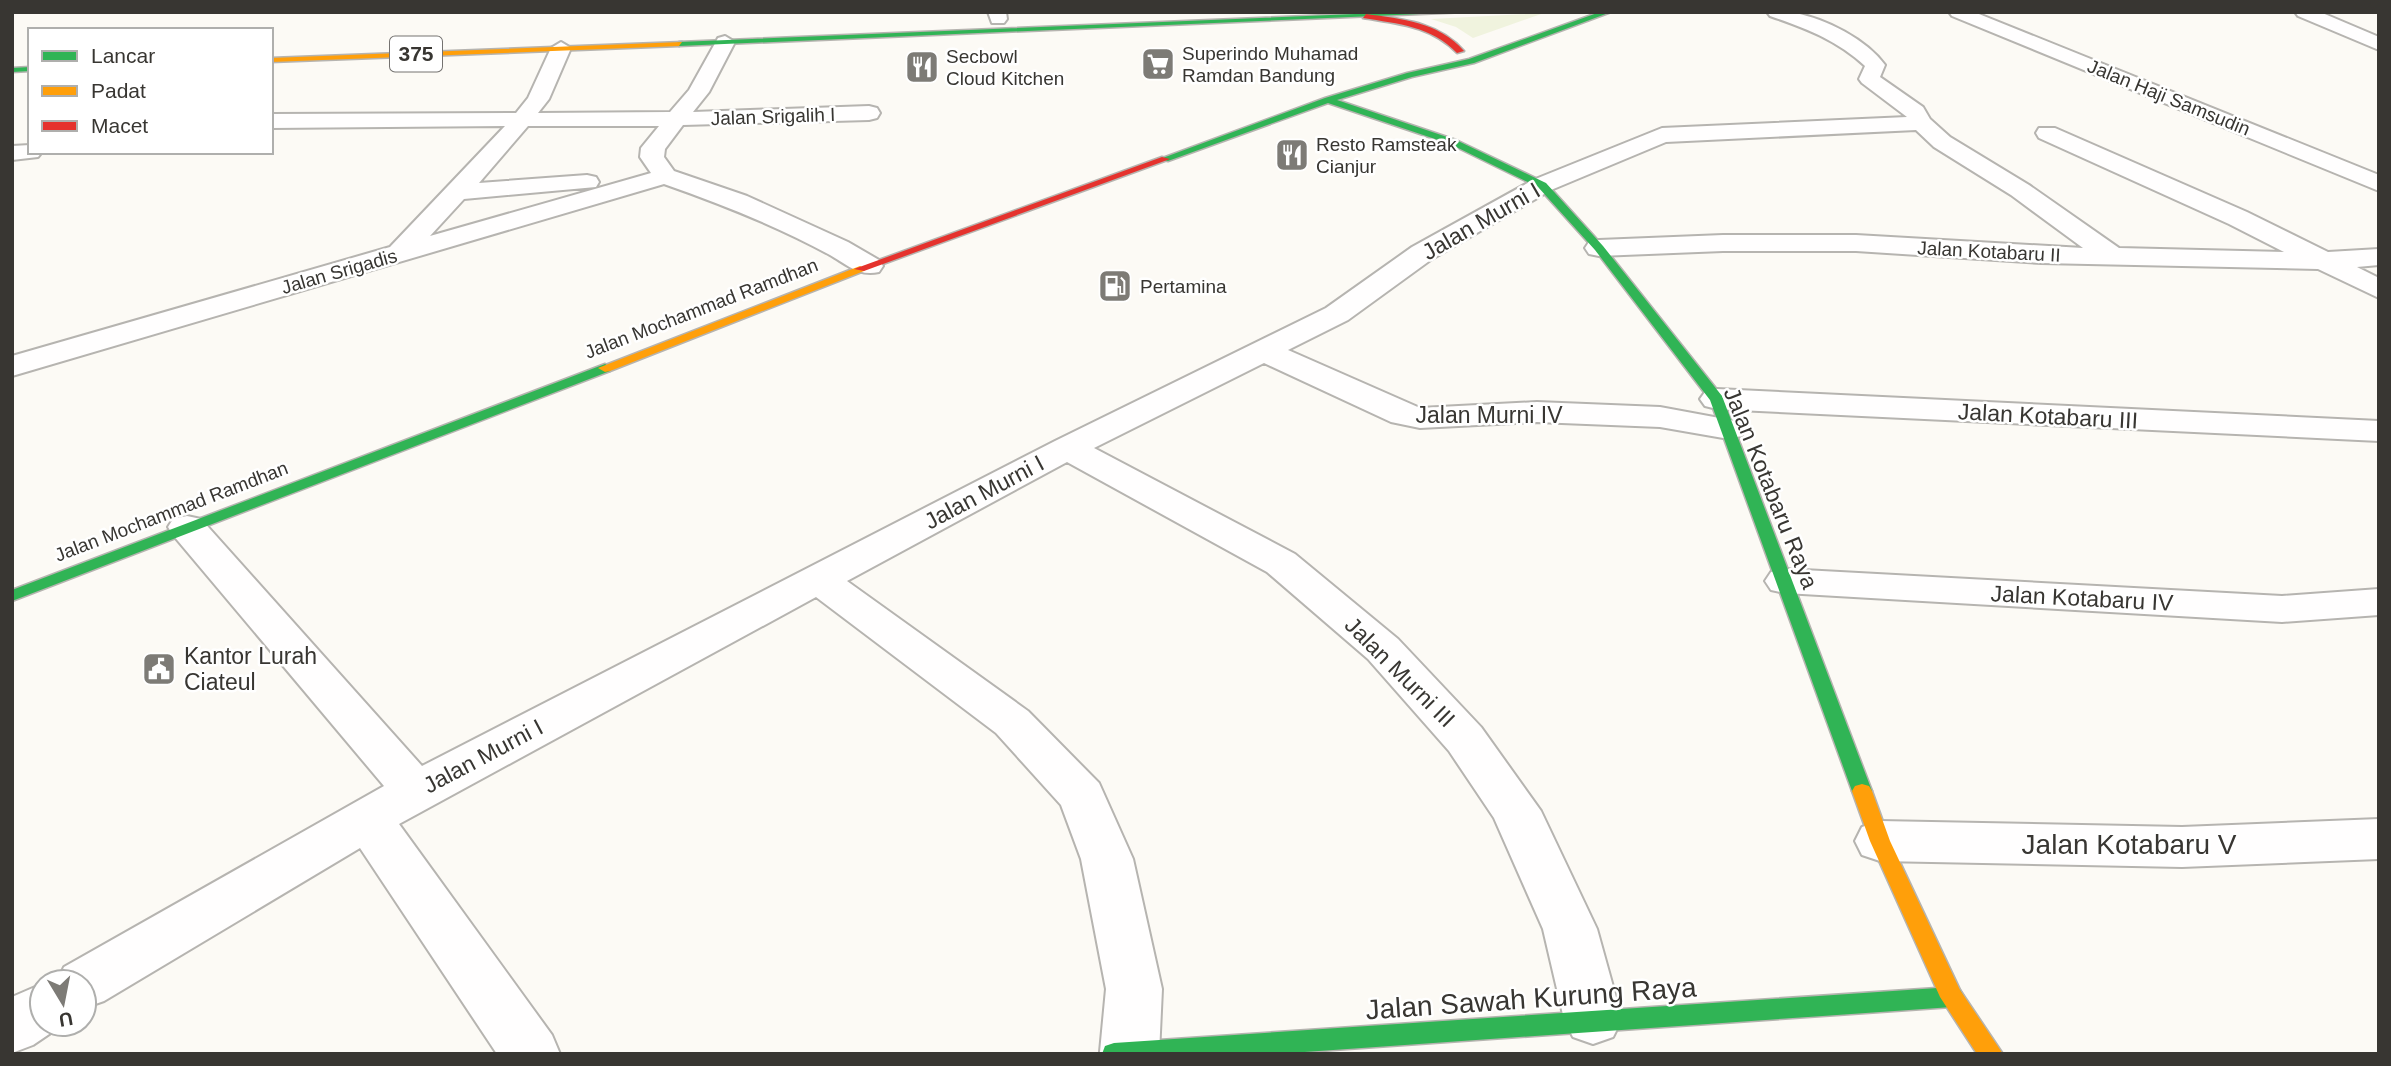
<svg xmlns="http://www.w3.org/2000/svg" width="2391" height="1066" viewBox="0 0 2391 1066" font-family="Arial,sans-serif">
<rect width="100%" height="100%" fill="#fcfaf5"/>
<path fill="#f0f3de" d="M1544,13L1473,38L1456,27L1431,19Z"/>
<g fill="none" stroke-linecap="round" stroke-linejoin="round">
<defs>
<path id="street" d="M988,12H1006L1007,19L1004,23H992Z
M1767,12C1776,12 1786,11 1795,13C1826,19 1866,39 1885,65L1880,77L1923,107L1930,119L1950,137L2029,185L2119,248L2284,252L2229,224L2039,138L2036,133L2039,128H2055L2247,212L2328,252L2379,249V265L2357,267L2379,278V298L2318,269L2041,263L1856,251H1723L1599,256L1589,254L1585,248L1589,242L1599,240L1723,235H1856L2083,248L2011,195L1934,147L1916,130L1666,142L1551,190L1432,259L1348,320L1288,350L1420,408L1537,402L1660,407L1741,422L1746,429L1741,436L1729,439L1660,427L1537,422L1420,428L1391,422L1264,363L1094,448L1295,554L1398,639L1481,727L1541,811L1597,929L1622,1019L1613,1037L1593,1044L1573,1037L1564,1019L1543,929L1494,818L1449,751L1368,659L1267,572L1067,462L847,581L1028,711L1099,783L1133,859L1162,989L1159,1054L1100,1052L1106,989L1081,859L1061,805L996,733L816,597L399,824L552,1035L560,1054H497L360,848L104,1001L84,1008V982H57L64,967L384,786L173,535L168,527L173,519L187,516L201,519L422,766L1055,441L1326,308L1412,247L1533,180L1662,128L1907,117L1862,83L1859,79L1865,66C1837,40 1805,28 1770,16Z
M1949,12H1974L2379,175V191L1952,16Z
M2295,12H2320L2379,37V50L2298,16Z
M725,36L735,42L709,92L693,112L869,106L877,108L880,113L877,118L869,120L683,125L665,149L664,157L674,171L747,196L848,242L879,260L883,266L879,272C859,277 846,264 830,255C777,226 721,204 664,184L12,376V356L390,247L505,126L271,128V114L516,113L528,98L551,48L561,42L571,48L549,99L538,113L670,112L689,90L718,38ZM528,126H659L641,148L640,157L651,173L430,236L464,199L596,187L599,182L596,177L587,175L479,183Z
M30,145V152H42L38,157L12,160V146Z
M1717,389L2379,421V441L1717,409L1705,406L1700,399L1705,392Z
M1785,569L2282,596L2379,589V615L2282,622L1785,593L1771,590L1765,581L1771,572Z
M2379,819V859L2182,867L1880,861L1862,855L1855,841L1862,827L1880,821L2182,827Z
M42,984V1024H64L33,1045L12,1053V997Z"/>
<path id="fast" d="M1403,12H1466L679,46L675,44L679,42Z
M1600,12H1611L1474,63L1412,77L1337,100L1456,140L1546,183L1603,246L1722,396L1872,791L1869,796L1862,798L1855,796L1852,791L1710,400L1595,250L1538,187L1450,144L1328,103L1168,161L1160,159L1325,98L1407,73L1469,59Z
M30,67V71L12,72V68Z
M605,364L612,368L610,371L12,601V590Z
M1952,987L1960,990L1964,997L1960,1004L1952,1007L1276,1054H1102L1105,1046L1114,1043Z"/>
<path id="slow" d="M682,42L679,46L271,62V58Z
M860,266L866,269L864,271L610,371L605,372L598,368Z
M1862,784L1869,786L1872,791L1890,841L1960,990L2003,1054H1977L1940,997L1870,841L1852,791L1855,786Z"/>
<path id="jam" d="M1366,14C1402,19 1439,22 1464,51L1457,53C1431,26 1399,24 1363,18Z
M1162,157L1170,159L864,271L854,269Z"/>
</defs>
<use href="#street" stroke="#b6b4b0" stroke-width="4"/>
<use href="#fast" stroke="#b6b4b0" stroke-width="3"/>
<use href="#slow" stroke="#b6b4b0" stroke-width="3"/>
<use href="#jam" stroke="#b6b4b0" stroke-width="3"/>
<use href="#street" fill="#fffefe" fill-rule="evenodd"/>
<use href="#fast" fill="#30b455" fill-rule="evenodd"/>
<use href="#slow" fill="#ff9f0a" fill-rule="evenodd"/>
<use href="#jam" fill="#e5322d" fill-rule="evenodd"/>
</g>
<defs>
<symbol id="supermarket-square" viewBox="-11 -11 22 22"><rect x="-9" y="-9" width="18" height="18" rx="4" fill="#7d7b76" stroke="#fff"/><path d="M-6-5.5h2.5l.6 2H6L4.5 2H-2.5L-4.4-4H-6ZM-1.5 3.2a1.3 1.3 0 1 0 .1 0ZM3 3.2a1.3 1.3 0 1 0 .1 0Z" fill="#fff"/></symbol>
<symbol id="restaurant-square" viewBox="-11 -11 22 22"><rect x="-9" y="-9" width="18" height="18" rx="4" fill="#7d7b76" stroke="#fff"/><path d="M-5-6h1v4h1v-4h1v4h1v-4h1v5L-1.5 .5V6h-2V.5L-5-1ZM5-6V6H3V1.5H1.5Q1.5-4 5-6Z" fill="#fff"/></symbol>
<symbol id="fuel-square" viewBox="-11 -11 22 22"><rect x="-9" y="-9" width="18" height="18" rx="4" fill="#7d7b76" stroke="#fff"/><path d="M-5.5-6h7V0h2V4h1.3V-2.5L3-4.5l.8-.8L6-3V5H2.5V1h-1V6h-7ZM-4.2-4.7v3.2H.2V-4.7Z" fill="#fff"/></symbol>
<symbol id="civic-square" viewBox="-11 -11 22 22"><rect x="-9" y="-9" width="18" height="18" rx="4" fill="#7d7b76" stroke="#fff"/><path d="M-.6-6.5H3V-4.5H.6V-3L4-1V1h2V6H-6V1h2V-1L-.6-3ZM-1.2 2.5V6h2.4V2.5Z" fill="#fff"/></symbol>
</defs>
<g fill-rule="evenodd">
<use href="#supermarket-square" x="1139" y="45" width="38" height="38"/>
<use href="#restaurant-square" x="903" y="48" width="38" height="38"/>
<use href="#restaurant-square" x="1273" y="136" width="38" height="38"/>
<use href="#fuel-square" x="1096" y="267" width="38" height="38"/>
<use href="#civic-square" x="140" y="650" width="38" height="38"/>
</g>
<g text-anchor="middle" stroke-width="5" stroke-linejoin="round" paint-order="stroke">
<g font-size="19" fill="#383632" stroke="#fff" text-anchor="start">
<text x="1182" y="60">Superindo Muhamad<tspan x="1182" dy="22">Ramdan Bandung</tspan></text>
<text x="946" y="63">Secbowl<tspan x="946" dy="22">Cloud Kitchen</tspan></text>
<text x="1316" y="151">Resto Ramsteak<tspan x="1316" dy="22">Cianjur</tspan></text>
<text x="1140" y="293">Pertamina</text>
</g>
<g font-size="19" fill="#383632" stroke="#fff">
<text transform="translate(2169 97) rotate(22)" y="7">Jalan Haji Samsudin</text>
<text transform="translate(773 116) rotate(-2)" y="7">Jalan Srigalih I</text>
<text transform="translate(1989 251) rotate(3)" y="7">Jalan Kotabaru II</text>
<text transform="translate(339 271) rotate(-16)" y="7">Jalan Srigadis</text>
<text transform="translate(701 308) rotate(-21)" y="7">Jalan Mochammad Ramdhan</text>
<text transform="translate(171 511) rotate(-21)" y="7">Jalan Mochammad Ramdhan</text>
</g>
<rect fill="#fff" stroke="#747270" stroke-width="2" x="390" y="36.5" width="52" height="35" rx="5"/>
<g font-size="21" font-weight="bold" fill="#383632">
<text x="416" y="61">375</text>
</g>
<g font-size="23" fill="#383632" stroke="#fff">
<text transform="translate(1481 221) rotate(-30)" y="8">Jalan Murni I</text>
<text x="1489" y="423">Jalan Murni IV</text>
<text transform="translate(2048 416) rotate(3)" y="8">Jalan Kotabaru III</text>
<text transform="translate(1771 488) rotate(68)" y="8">Jalan Kotabaru Raya</text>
<text transform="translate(984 492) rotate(-28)" y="8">Jalan Murni I</text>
<text transform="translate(2082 598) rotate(3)" y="8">Jalan Kotabaru IV</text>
<text transform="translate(1400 672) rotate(45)" y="8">Jalan Murni III</text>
<text transform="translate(483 756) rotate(-28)" y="8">Jalan Murni I</text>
</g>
<g font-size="23" fill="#383632" stroke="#fff" text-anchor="start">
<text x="184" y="664">Kantor Lurah<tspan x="184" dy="26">Ciateul</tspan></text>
</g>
<g font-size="28" fill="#383632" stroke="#fff">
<text x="2129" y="854">Jalan Kotabaru V</text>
<text transform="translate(1531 998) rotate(-4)" y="10">Jalan Sawah Kurung Raya</text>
</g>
</g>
<rect width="2391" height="1066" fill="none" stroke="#383632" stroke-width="28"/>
<rect x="28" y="28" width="245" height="126" fill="#ffffff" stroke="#afafad" stroke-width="2"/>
<rect x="42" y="51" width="35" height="10" fill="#30b455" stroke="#afafad" stroke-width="2"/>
<text x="91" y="63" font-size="21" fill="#383632">Lancar</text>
<rect x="42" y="86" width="35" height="10" fill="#ff9f0a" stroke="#afafad" stroke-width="2"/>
<text x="91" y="98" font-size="21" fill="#383632">Padat</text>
<rect x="42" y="121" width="35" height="10" fill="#e5322d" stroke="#afafad" stroke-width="2"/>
<text x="91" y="133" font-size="21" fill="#383632">Macet</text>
<g transform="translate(63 1003) rotate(170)"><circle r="33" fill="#ffffff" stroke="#afafad" stroke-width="2"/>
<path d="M0-5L12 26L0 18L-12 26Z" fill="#7d7b76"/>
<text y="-10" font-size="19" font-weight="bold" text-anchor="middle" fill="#383632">U</text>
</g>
</svg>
